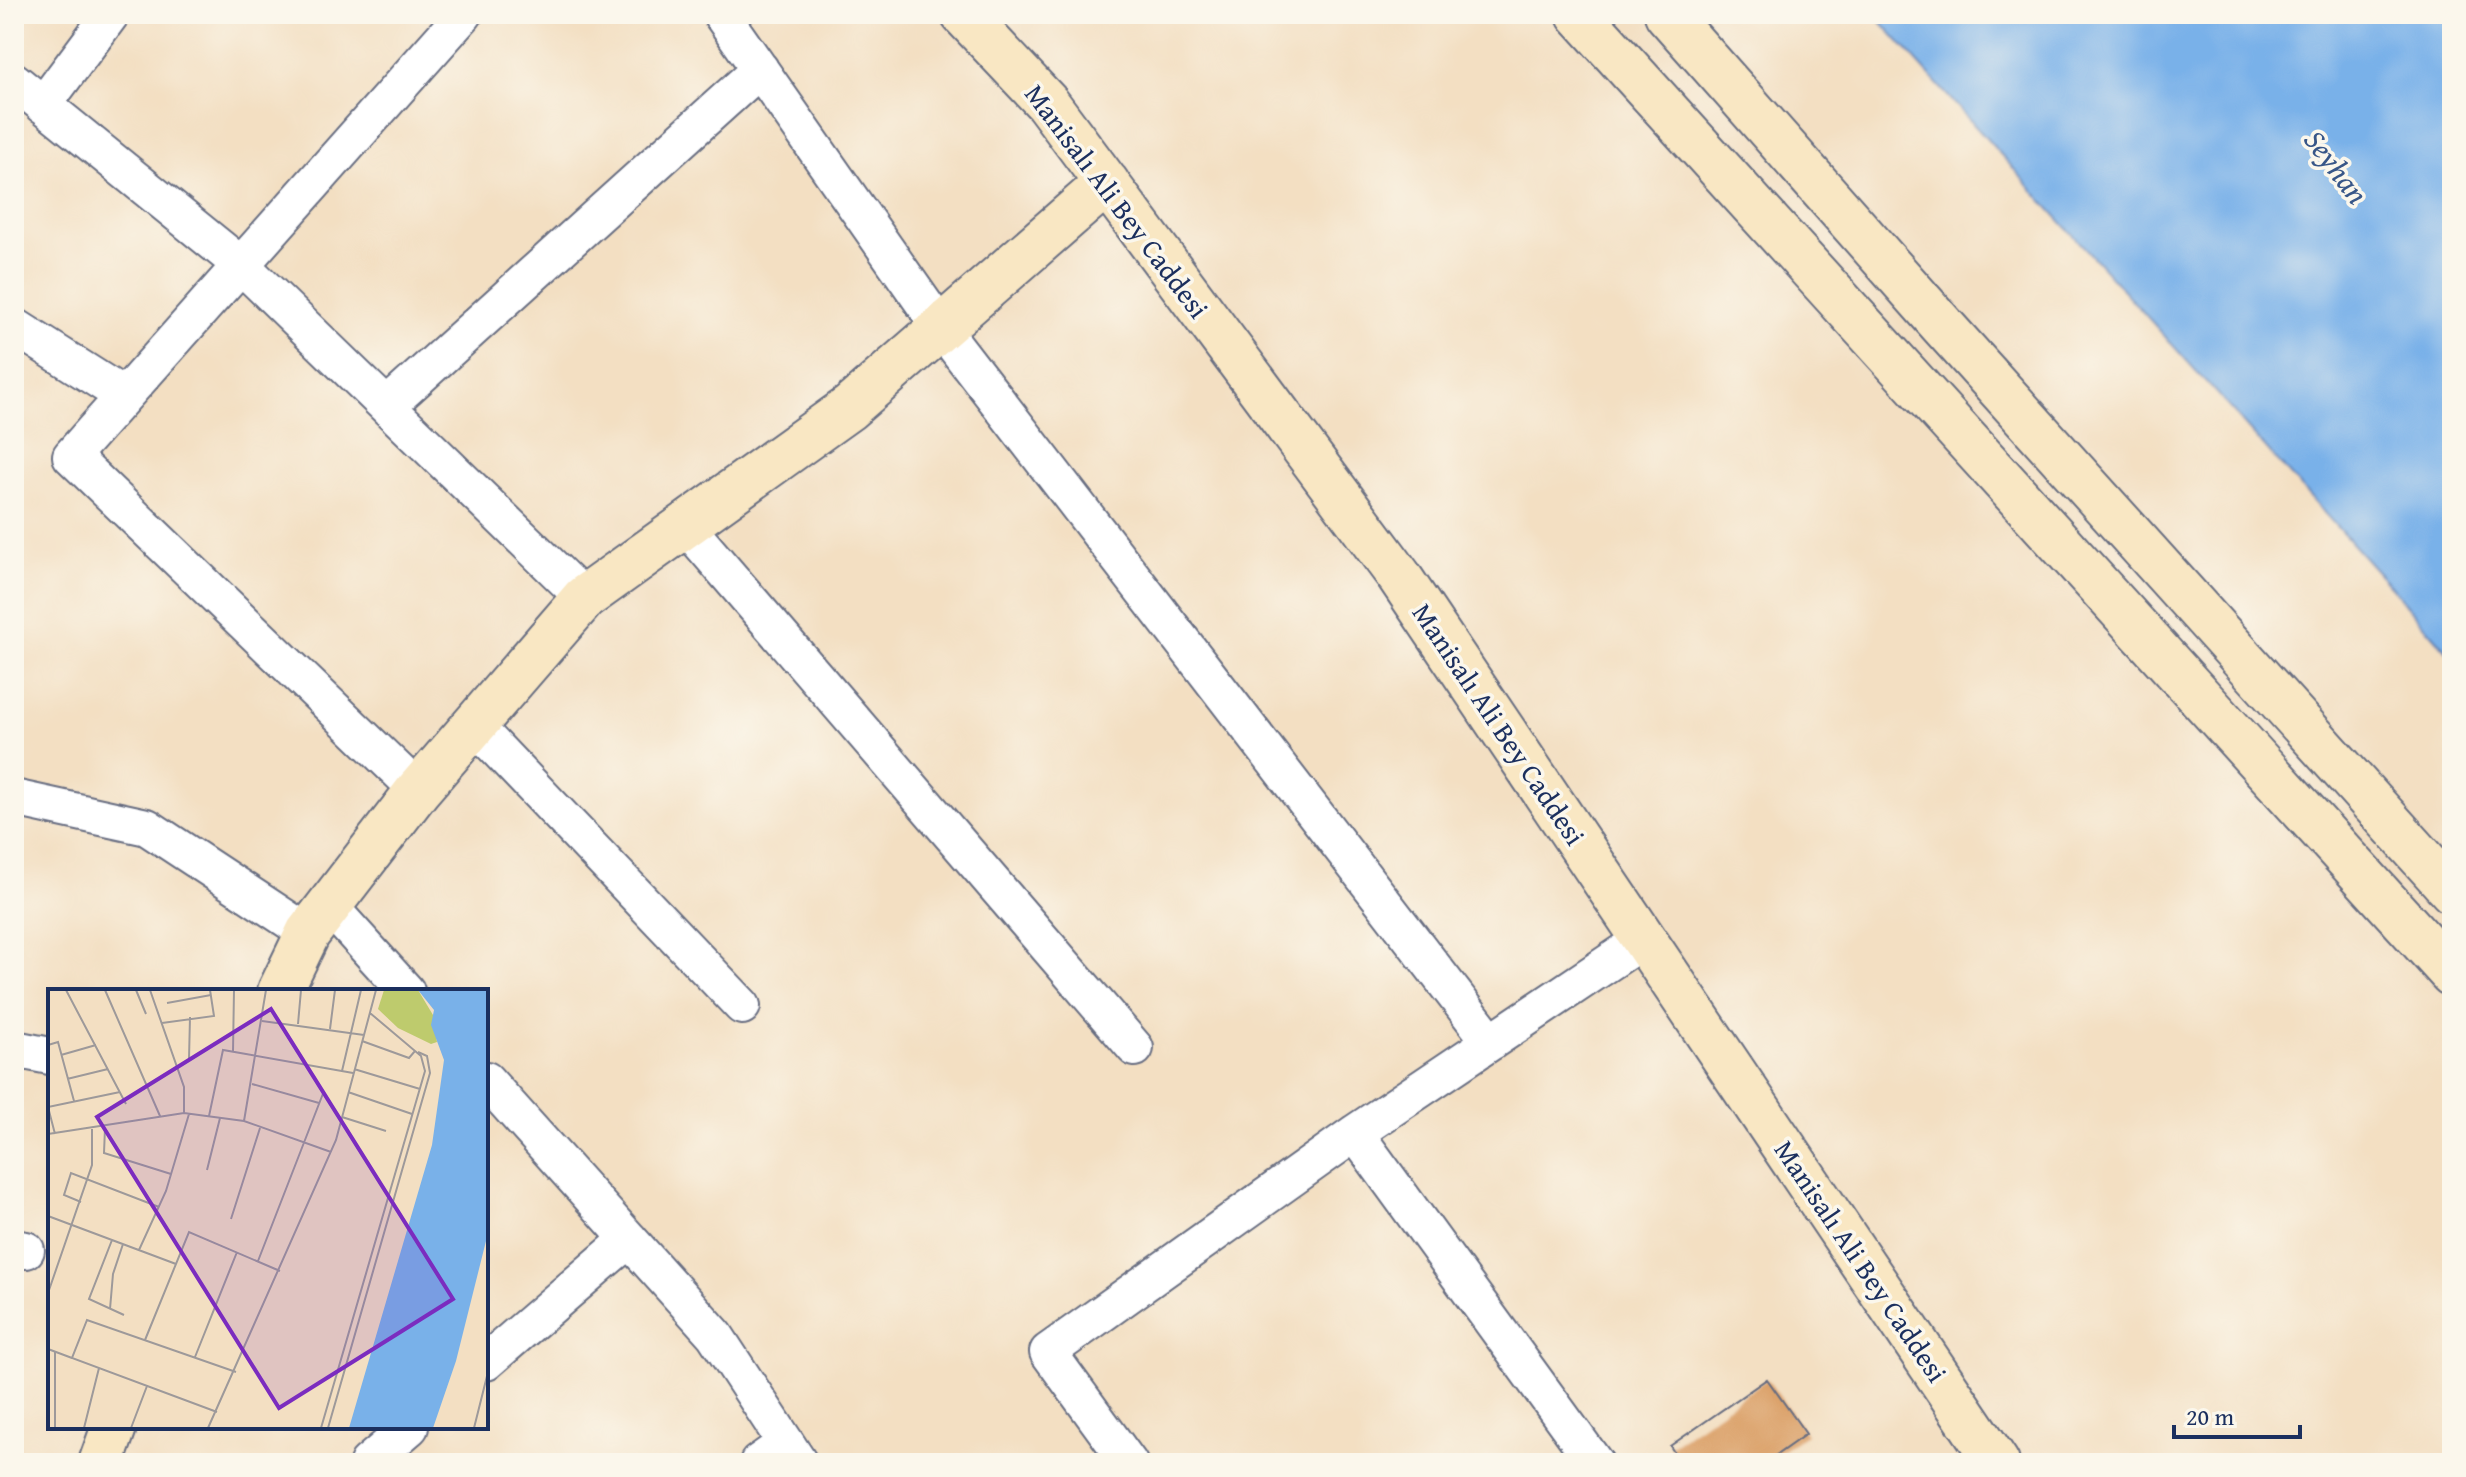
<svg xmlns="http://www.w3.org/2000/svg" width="2466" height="1477" viewBox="0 0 2466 1477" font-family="'Gentium Book Plus',serif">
<rect width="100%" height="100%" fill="#fbf7ec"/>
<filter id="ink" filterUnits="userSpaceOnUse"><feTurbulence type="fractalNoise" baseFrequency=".0125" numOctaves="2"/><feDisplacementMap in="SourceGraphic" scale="16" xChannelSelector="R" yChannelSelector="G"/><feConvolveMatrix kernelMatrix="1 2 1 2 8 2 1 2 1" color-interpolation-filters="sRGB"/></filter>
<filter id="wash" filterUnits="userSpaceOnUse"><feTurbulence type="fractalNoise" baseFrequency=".006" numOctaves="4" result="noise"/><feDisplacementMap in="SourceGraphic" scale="32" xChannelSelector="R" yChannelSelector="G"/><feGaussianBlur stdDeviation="1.8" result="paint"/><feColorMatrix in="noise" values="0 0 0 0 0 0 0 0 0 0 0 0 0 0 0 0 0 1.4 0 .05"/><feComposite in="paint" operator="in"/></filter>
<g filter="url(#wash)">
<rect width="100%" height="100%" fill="#f3dfc2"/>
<path fill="#79b1e9" stroke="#4a70a4" stroke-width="2" d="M1874,14H2452V657L2401,598Z"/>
<g id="blocks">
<path fill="#dca36c" d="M1767,1379L1806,1434L1765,1463H1681L1670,1446Z"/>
</g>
</g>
<g filter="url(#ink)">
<use href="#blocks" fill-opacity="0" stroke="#676d81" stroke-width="2"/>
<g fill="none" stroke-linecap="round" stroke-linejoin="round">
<defs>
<path id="street" d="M721,14L941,328L1491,1042
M14,81L241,265L584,598
M43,105L111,14
M14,326L124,396
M387,406L760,69
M685,525L1135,1048
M474,725L742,1006
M418,790L71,456L464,14
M14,798L147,827L308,933
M329,906L406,991
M14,1049L50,1056
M486,1080L715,1335L799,1463
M1355,1133L1595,1463
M14,1248L26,1250
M486,1362L629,1239
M368,1463L410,1427
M758,1463L786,1443
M1129,1463L1048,1352L1355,1133L1644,939"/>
<path id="secondary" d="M963,14L1047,103L1399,576L1997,1463
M1579,14L2452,974
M1667,14L1941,324L2452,891
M280,991L308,933L418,790L584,598L849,408L1107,183
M101,1463L114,1427"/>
</defs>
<use href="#street" stroke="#676d81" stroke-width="40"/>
<use href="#secondary" stroke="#676d81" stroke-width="48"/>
<use href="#street" stroke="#fff" stroke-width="36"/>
<use href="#secondary" stroke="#f9e7c3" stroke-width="44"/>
</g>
</g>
<g text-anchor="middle" stroke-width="7" stroke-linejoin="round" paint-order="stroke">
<g font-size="28" fill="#1b2f5e" stroke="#fbf7ec">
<text transform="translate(1117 201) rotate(53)" y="10">Manisalı Ali Bey Caddesi</text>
<text transform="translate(1499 724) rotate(56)" y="10">Manisalı Ali Bey Caddesi</text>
<text transform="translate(1861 1261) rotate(56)" y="10">Manisalı Ali Bey Caddesi</text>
</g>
<g font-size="30" font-style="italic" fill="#375688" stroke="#fbf7ec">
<text transform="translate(2336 167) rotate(53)" y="10">Seyhan</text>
</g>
</g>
<g transform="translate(48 989)">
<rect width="440" height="440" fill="#f3dfc2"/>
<path d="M336,1H370L385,26L389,53L383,55L350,39L330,20Z" fill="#becb6d"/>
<path d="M370,1H440V244L408,372L385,439H301L384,156L396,71L383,36L386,21Z" fill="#79b1e9"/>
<path fill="none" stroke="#9d999a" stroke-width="2" d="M18,1L78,115M57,1L112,127M88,1L98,25M102,1L136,98V124M119,14L163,6M214,32L316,46M114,34L166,27L162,1M250,35L253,1M282,40L287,1M314,52L361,69L367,62M0,56L10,53L26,112M185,63L186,1M13,66L48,56M141,70L142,28M306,80L372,100M294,82L313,1M19,90L60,80M204,95L271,114M300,103L364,125M161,127L175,61L305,84M294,128L338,142M196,132L218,1M57,139L56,164L123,185M0,145L136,124L196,132L283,163M7,145L0,118L72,103M159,181L172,129M33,213L16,206L23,184L111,218M0,227L128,275M183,230L212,139M64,251L41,310L76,326M91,261L118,202L141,125M210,272L276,102M0,304L44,176V140M62,320L65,285L75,255M97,351L141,243L232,282M0,360L24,369M147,368L189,263M169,423L24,369L39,331L188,383M7,439V362M36,439L51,379M83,439L99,397M160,439L288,151L328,1M273,439L377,82L373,67L322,24M280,439L382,84L379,67L370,63M426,439L440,383"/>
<path fill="#7b2cbf" fill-opacity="0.15" stroke="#7b2cbf" stroke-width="4" d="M223,20L405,310L231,419L49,128Z"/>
<rect width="440" height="440" fill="none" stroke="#1b2f5e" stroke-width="4"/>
</g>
<rect width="2466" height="1477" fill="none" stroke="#fbf7ec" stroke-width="48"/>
<path d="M2174 1425v12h126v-12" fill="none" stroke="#1b2f5e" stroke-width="4"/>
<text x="2186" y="1425" font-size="24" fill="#1b2f5e" stroke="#fbf7ec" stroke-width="6" paint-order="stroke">20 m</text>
</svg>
